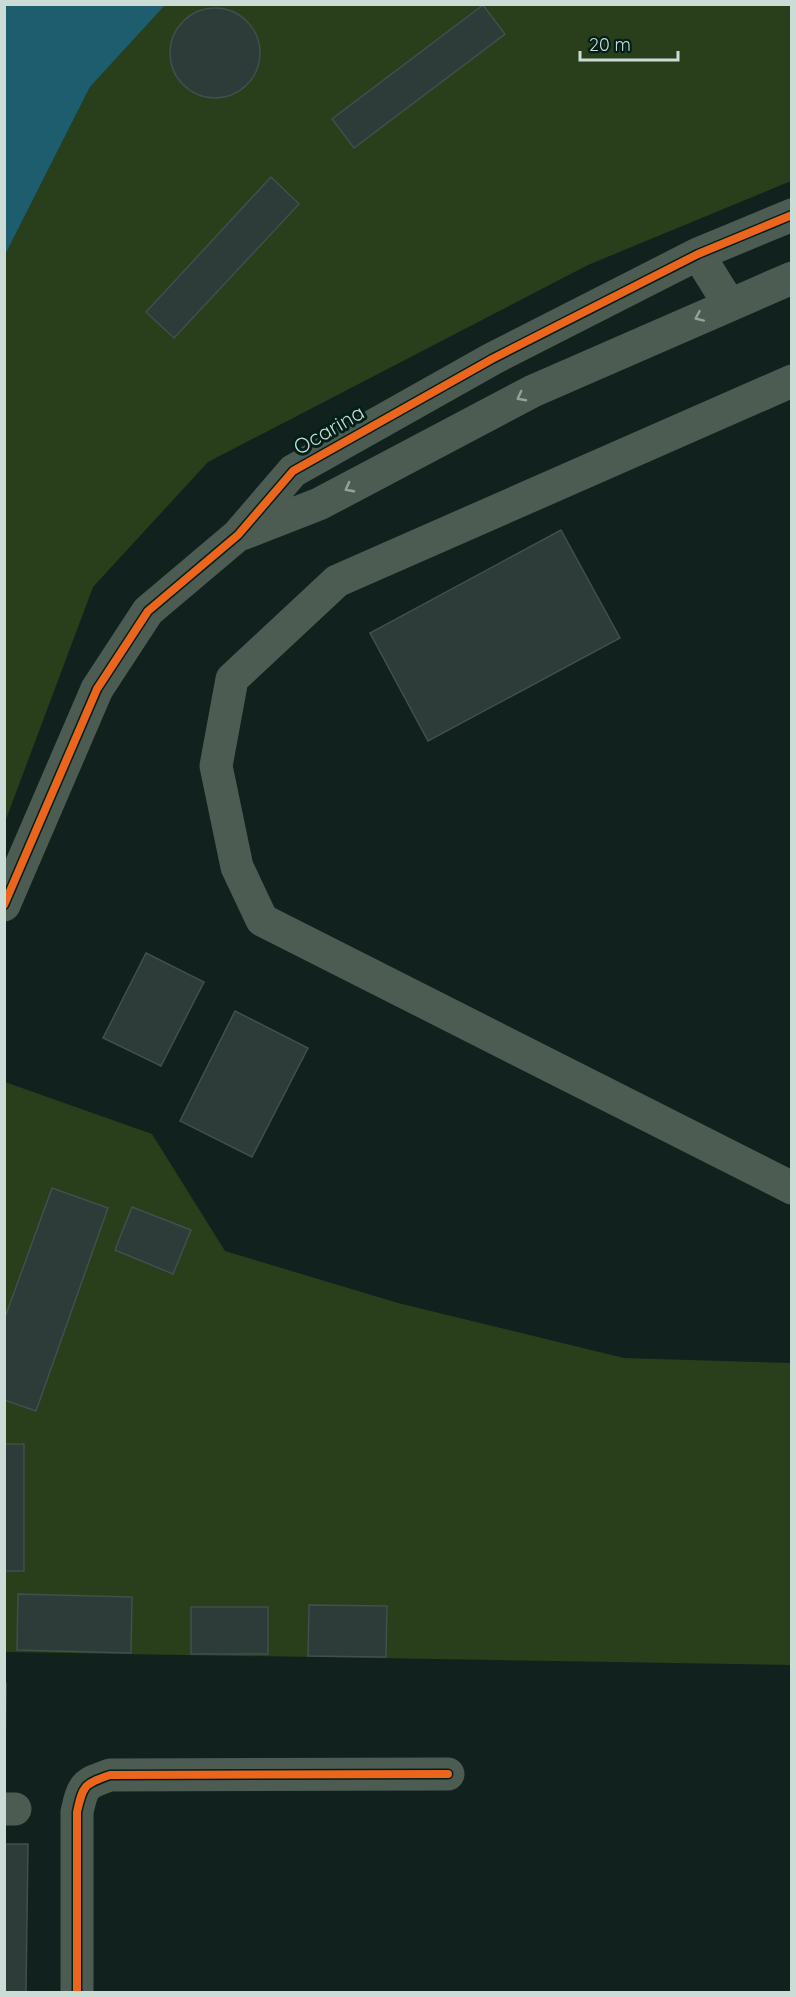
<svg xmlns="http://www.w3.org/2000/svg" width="796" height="1997" viewBox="0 0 796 1997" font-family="Quicksand,sans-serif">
<rect width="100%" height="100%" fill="#11211e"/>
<path fill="#293e1a" d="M164,5H791V181L588,265L208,462L93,587L5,822V255L90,87Z
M5,1082L152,1134L225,1251L398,1303L624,1358L791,1363V1665L5,1652Z"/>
<path fill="#1d5d6d" d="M5,4L165,5L90,87L5,255Z"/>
<path fill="#2d3b39" stroke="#414f4e" stroke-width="1.5" d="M483,5L505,34L354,148L332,119Z
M170 53a45 45 0 1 1 90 0a45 45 0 1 1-90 0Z
M271,177L299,204L174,338L146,312Z
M561,530L620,638L428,741L370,633Z
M146,953L204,982L161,1066L103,1038Z
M235,1011L308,1048L252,1157L180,1121Z
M52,1188L108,1208L36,1411L4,1400V1320Z
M132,1207L191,1230L173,1274L115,1250Z
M4,1444H24V1571H4Z
M18,1594L132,1597L131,1653L17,1650Z
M309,1605L387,1606L386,1657L308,1656Z
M191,1607H268V1654H191Z
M4,1683H6L5,1760H4Z
M4,1844H28L26,1992H4Z"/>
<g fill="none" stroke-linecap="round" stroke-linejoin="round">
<path stroke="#4c5c53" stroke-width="33" d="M698,254L729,304
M792,381L337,581L232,679L216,766L237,867L262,920L792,1188
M242,534L319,504L533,391L792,278
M4,905L97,689L148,611L238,535L293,471L492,359L698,254L792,215
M4,1809H15
M77,1992V1812C83,1785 84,1784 110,1775L448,1774"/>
<defs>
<path id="cycleway" d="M4,905L97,689L148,611L238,535L293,471L492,359L698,254L792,215
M77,1992V1812C83,1785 84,1784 110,1775L448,1774"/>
</defs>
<use href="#cycleway" stroke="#021f18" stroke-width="11"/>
<use href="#cycleway" stroke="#eb651d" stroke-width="8"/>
</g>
<defs><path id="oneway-chevron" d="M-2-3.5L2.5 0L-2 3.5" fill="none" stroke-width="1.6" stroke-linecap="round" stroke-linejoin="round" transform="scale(1.5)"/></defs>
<g stroke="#92a29c">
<use href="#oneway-chevron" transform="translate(699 317) rotate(156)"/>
<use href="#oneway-chevron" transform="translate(521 397) rotate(152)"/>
<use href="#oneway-chevron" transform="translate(349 488) rotate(152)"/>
</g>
<g text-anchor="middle" stroke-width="6" stroke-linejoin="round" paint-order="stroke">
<g font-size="21" fill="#cbdcd7" stroke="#021f18">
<text transform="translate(329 430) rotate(-30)" y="7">Ocarina</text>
</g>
</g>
<rect width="796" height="1997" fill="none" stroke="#cbdcd7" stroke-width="12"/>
<path d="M580 51v9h98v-9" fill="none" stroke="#cbdcd7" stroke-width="3"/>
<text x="589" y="51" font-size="18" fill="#cbdcd7" stroke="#021f18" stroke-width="4.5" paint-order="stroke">20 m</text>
</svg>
